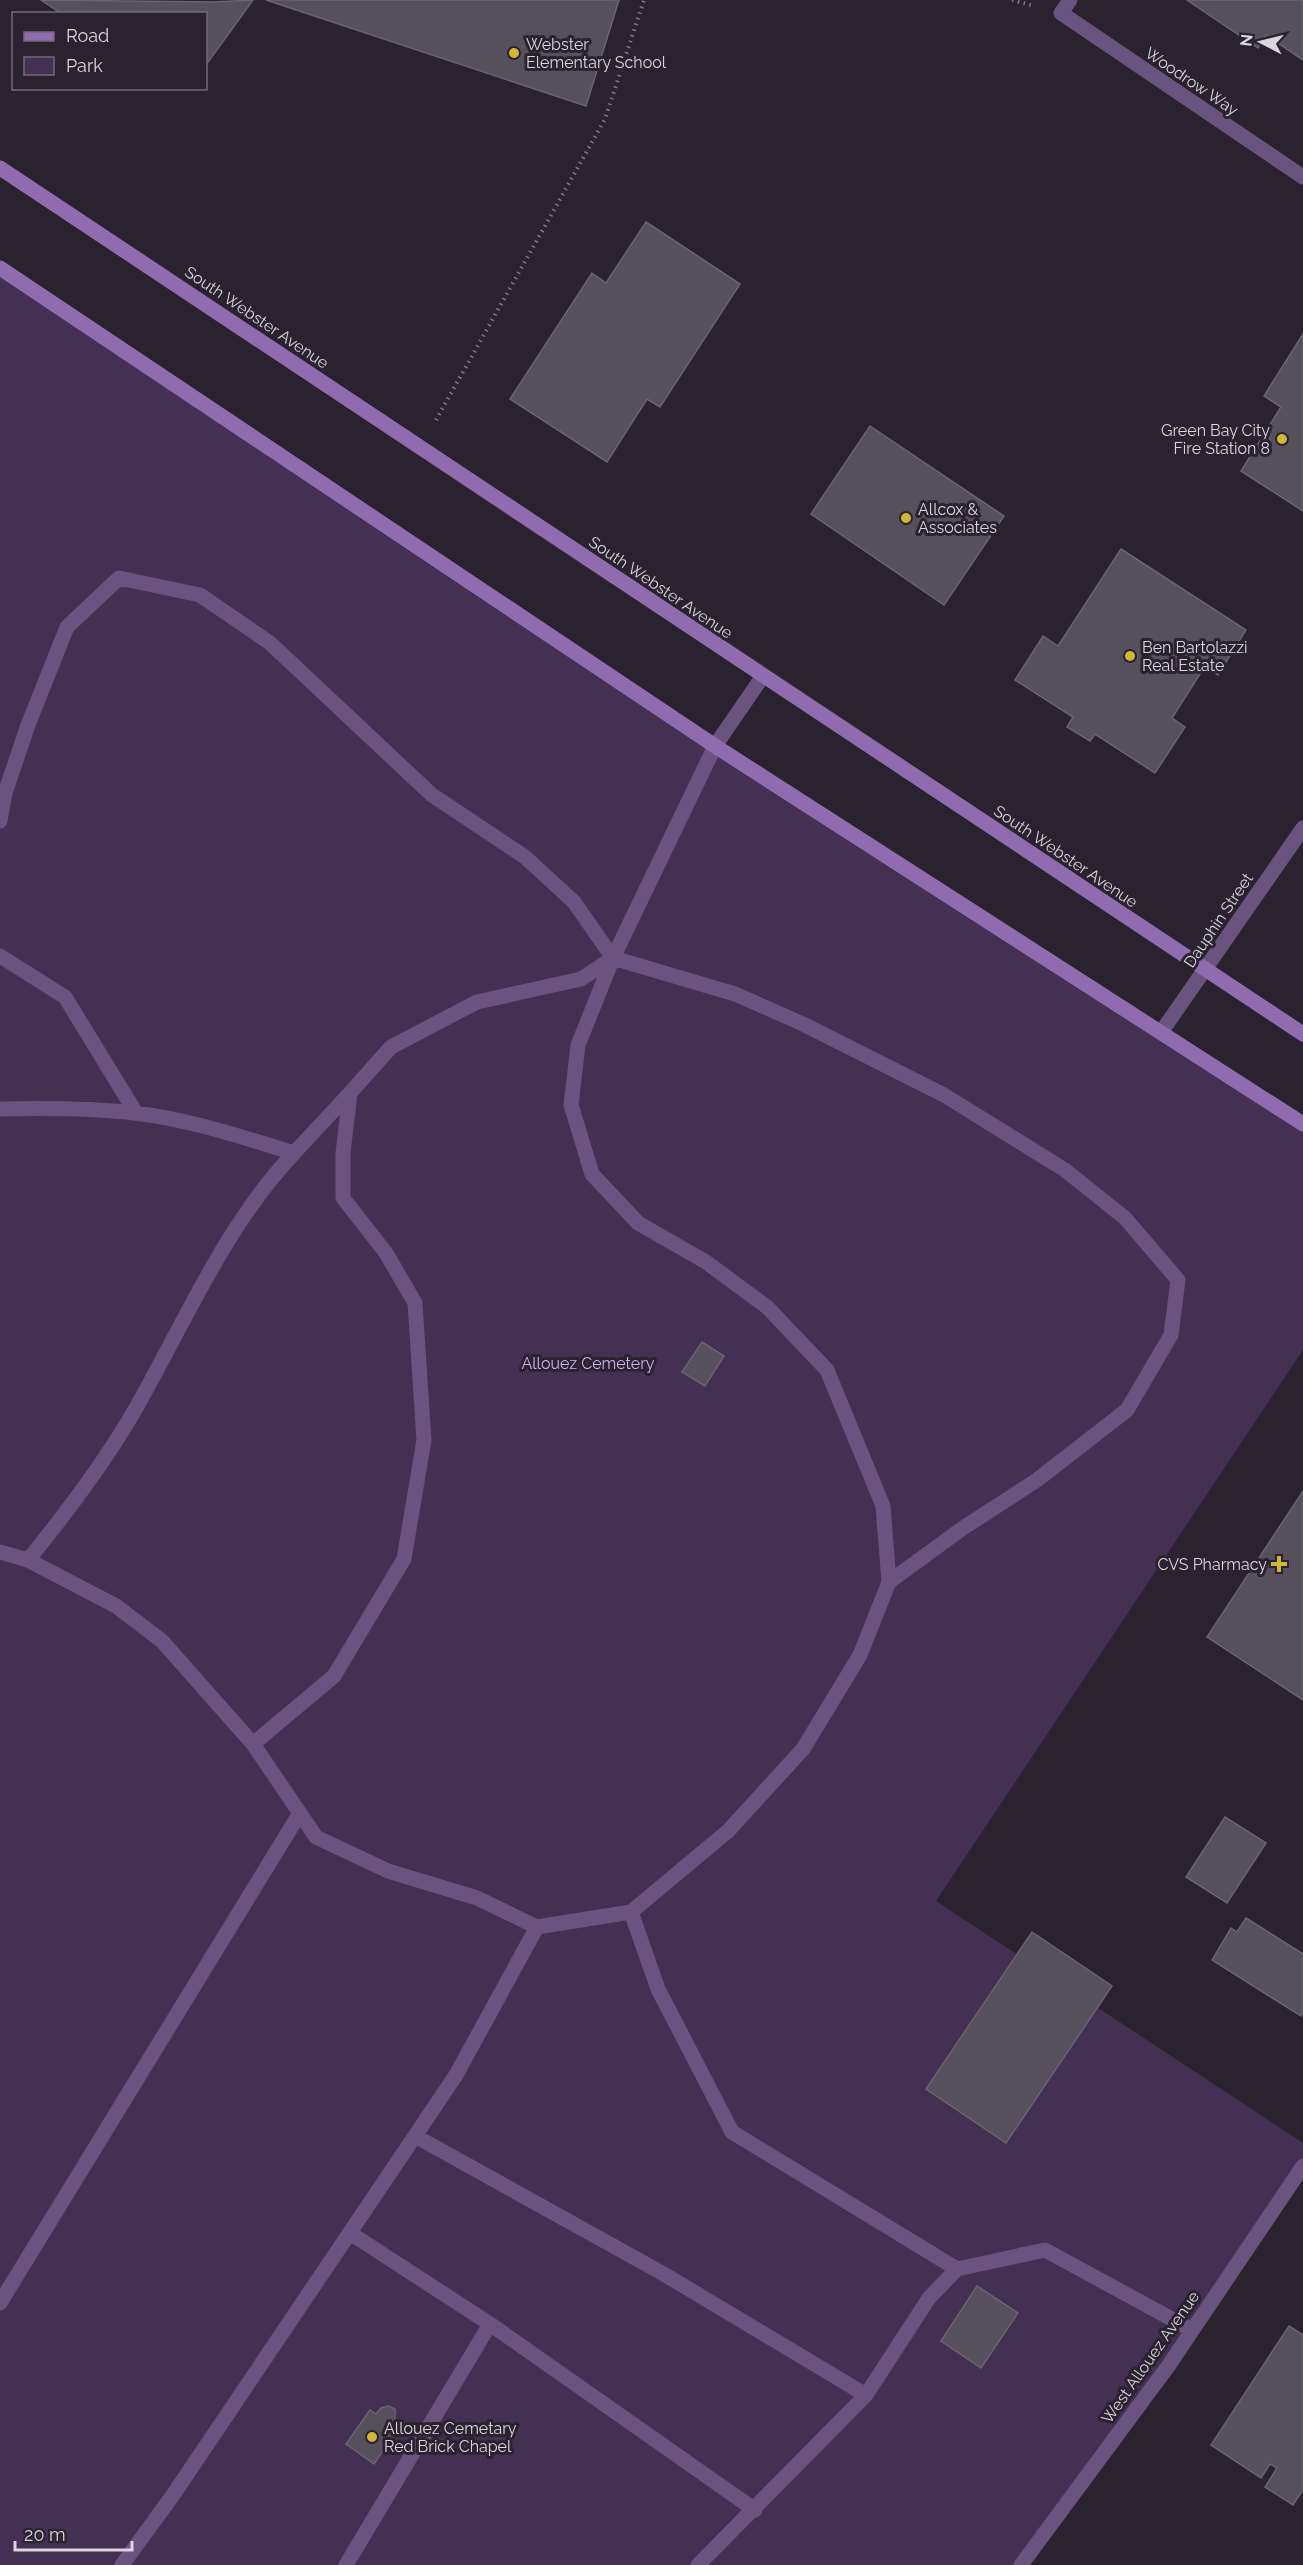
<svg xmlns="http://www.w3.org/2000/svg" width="1303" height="2565" viewBox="0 0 1303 2565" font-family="Raleway,sans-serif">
<rect width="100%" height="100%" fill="#2a232f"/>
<path fill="#433053" d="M0,268L1303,1124V1350L936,1901L1303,2143V2166L1021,2565H0Z"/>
<path fill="#564f5c" stroke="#6a6371" stroke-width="1.5" d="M41,0L213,2L253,0L206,65V14H62Z
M266,0H619L586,106Z
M1187,0H1303V60L1266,35L1258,48Z
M646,222L740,284L660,407L647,399L607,462L510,399L592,273L606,283Z
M1303,334V511L1241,471L1281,407L1264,396Z
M870,426L1004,516L944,605L811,514Z
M1121,549L1246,630L1218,675L1205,666L1172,718L1185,727L1155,773L1095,734L1090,741L1067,727L1073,717L1015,680L1043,636L1058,646Z
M702,1342L724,1356L705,1386L682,1372Z
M1303,1491V1700L1207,1637Z
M1225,1817L1266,1843L1227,1903L1186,1877Z
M1246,1918L1303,1954V2012L1301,2016L1212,1960L1231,1928L1237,1932Z
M1032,1932L1112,1986L1006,2143L926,2089Z
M977,2286L1018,2313L981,2368L941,2341Z
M1289,2326L1303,2335V2490L1293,2505L1265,2487L1277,2468L1270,2464L1261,2478L1211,2445Z
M388,2406L395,2409V2418L391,2424L398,2429L374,2464L346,2444L370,2410L376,2414L381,2408Z"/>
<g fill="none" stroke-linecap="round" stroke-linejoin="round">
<path stroke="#7c7680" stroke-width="4" stroke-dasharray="1.5 4.5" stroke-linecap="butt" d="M1012,0L1034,6
M436,420L605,119L644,0"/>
<path stroke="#6a537e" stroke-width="15" d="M0,821L5,793L28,725L67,627L119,578L200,595L270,643L432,795L525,857L574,902L613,958L735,994L803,1024L944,1095L1065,1170L1125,1218L1178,1280L1171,1335L1127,1410L1037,1480L963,1528L889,1582
M0,956L65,997L136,1113
M0,1109C45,1108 89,1108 134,1113C188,1119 242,1137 294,1153L350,1093
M0,1552L28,1560L116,1606L162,1641L253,1744L316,1837L388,1871L477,1898L537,1927L631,1912L728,1831L803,1749L860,1655L889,1582L883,1506L827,1370L767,1307L706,1262L638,1223L592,1174L571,1105L578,1045L613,958
M28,1560C68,1511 105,1462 136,1408C186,1320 225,1226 294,1153
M253,1744L334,1676L404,1559L424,1440L415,1303L386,1253L343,1198V1153L350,1093L391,1047L477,1002L581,979L613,958L715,746L763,676
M631,1912L658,1989L732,2132L957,2269L929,2298L866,2395
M415,2136L662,2273L866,2395L698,2565
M350,2233L490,2324L755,2510
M957,2269L1045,2250L1192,2330
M0,2303L300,1813
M122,2565L173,2495L456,2075L537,1927
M346,2565L490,2324"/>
<path stroke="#6a537e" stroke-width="15" d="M1070,0L1061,13L1303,177
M1162,1031L1303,828"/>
<path stroke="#6a537e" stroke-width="15" d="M1021,2565L1169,2365L1303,2166"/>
<path stroke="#906baf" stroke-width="15" d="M0,168L1303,1034
M0,268L715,746L1303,1124"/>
</g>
<g fill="#cfb837" stroke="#2a232f" stroke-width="2">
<circle cx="514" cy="53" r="6"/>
<circle cx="1282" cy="439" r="6"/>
<circle cx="906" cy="518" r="6"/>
<circle cx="1130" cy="656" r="6"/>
<path d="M1276 1555h6v6h6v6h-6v6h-6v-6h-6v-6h6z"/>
<circle cx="372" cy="2437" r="6"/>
</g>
<g text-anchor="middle" stroke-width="6" stroke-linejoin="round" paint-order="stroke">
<g font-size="16" fill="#dad6de" stroke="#2a232f" text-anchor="start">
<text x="526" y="50">Webster<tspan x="526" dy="18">Elementary School</tspan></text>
<text x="1270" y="436" text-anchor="end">Green Bay City<tspan x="1270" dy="18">Fire Station 8</tspan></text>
<text x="918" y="515">Allcox &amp;<tspan x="918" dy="18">Associates</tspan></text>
<text x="1142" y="653">Ben Bartolazzi<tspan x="1142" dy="18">Real Estate</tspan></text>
<text x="1267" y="1570" text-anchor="end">CVS Pharmacy</text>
<text x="384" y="2434">Allouez Cemetary<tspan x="384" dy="18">Red Brick Chapel</tspan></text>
</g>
<g font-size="16" fill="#dad6de" stroke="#2a232f">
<text transform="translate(1192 81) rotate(34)" y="6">Woodrow Way</text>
<text transform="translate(257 317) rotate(34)" y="6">South Webster Avenue</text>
<text transform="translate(661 587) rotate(34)" y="6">South Webster Avenue</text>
<text transform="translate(1066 856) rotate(34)" y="6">South Webster Avenue</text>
<text transform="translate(1218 920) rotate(-56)" y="6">Dauphin Street</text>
<text transform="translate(1150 2357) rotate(-55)" y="6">West Allouez Avenue</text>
</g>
<g font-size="16" fill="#d2adf3" stroke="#2a232f">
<text x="588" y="1369">Allouez Cemetery</text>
</g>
</g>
<rect x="12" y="12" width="195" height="78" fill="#2a232f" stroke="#706b75" stroke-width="1.5"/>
<rect x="24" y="32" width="30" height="9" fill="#906baf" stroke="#706b75" stroke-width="1.5"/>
<text x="66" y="42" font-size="18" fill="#dad6de">Road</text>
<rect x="24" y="57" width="30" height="18" fill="#433053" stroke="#706b75" stroke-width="1.5"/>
<text x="66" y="72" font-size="18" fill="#dad6de">Park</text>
<g transform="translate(1261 42) rotate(277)" stroke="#2a232f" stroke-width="4.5" paint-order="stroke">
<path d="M0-4.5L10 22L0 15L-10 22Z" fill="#dad6de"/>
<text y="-9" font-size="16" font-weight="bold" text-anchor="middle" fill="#dad6de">N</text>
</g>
<path d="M15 2541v9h117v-9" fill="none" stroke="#dad6de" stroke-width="3"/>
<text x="24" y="2541" font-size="18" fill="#dad6de" stroke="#2a232f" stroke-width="4.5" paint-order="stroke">20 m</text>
</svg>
